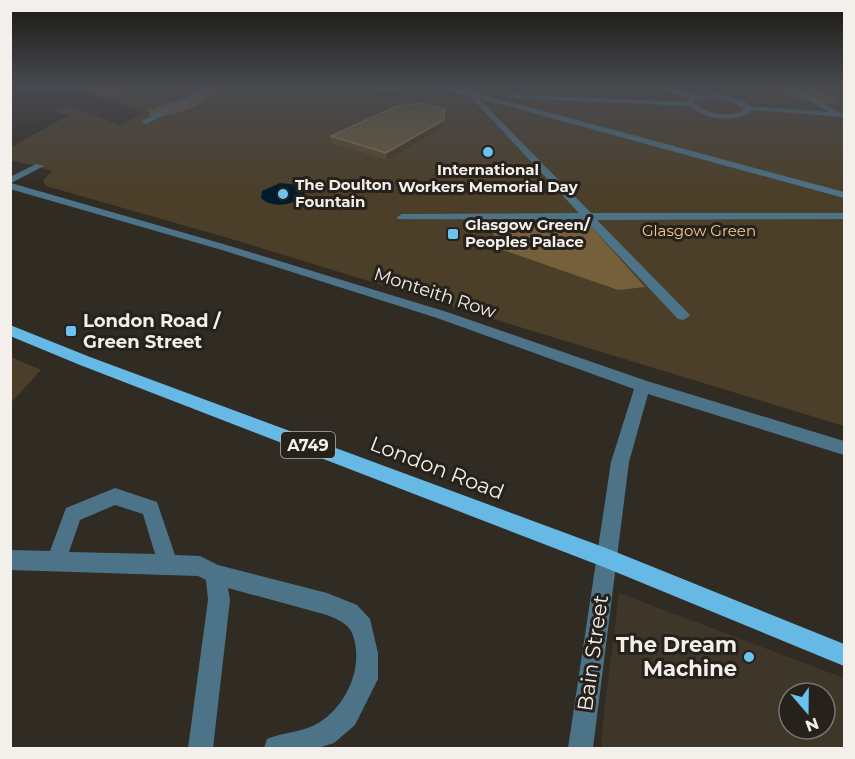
<svg xmlns="http://www.w3.org/2000/svg" width="855" height="759" viewBox="0 0 855 759" font-family="Montserrat,sans-serif">
<rect width="100%" height="100%" fill="#302b23"/>
<path fill="#3e3629" fill-rule="evenodd" d="M619,593L844,678V748H601L603,721ZM789,693H825V729H789Z"/>
<path fill="#4c3f29" d="M71,86H844V426L228,238L46,186L43,180L52,171C36,165 24,164 11,160V147L69,115L52,111L66,105L119,125L144,113Z
M11,357L41,370L11,403Z"/>
<path fill="#765f3b" d="M74,86H140C133,88 129,92 122,94C103,99 90,91 74,86Z
M180,86H214L217,90C202,107 171,118 149,116V110L192,95L187,91L191,86Z
M757,86H810L809,88L836,96L840,103C805,105 789,94 757,86Z
M485,221H586L645,287L618,290L503,250Z"/>
<path fill="#001b2b" d="M280,183L300,185L305,193C296,206 272,209 261,198L262,191Z"/>
<g fill="none" stroke-linecap="round" stroke-linejoin="round">
<path fill="#4d7388" fill-rule="evenodd" d="M209,86H217L147,124L140,122Z
M284,86L450,90L441,86H451L844,192V198L478,98L591,213H844V219L597,220L688,313L690,316L683,320L678,319L585,220L398,219L397,217L402,214L579,213L469,95L460,93L287,88Z
M650,86H660L697,95L715,94L741,99L750,106L828,112L786,86H794L838,112L844,113V117L752,110C737,125 704,119 689,106L508,98L504,96L508,94L687,102L689,98ZM715,98L736,103L744,110C729,118 707,114 694,103L695,100Z
M36,164L44,166L11,183L230,246L447,312L647,381L844,441V455L648,394L629,462L593,748H568L611,462L634,389L437,318L222,250L10,189V177Z
M115,488L157,502L175,555L200,556L218,565L327,593L357,605L370,619L378,653V679L355,725L334,743L318,748H264L267,739C283,732 305,732 320,722C347,705 365,665 352,633C348,623 336,619 327,615L228,588L230,600L213,748H188L208,600L206,580L198,576L10,570V550L50,551L66,508ZM115,505L143,514L155,554L69,552L80,520Z"/>
<path fill="#67b9e5" fill-rule="evenodd" d="M10,325L90,357L606,548L844,644V666L606,568L80,365L10,336Z"/>
</g>
<path fill="#5d4a27" d="M444,127L387,160L332,143L331,136Z"/>
<path fill="#44361c" d="M444,120V127L387,160L386,153Z"/>
<path fill="#6d5b3c" stroke="#827357" stroke-width="1.5" d="M423,103L444,109V120L386,153L331,136L397,106Z"/>
<linearGradient id="sky" x2="0" y2="1"><stop stop-color="#1a1813"/><stop offset="0.45" stop-color="#484a50"/><stop offset="1" stop-color="#484a50" stop-opacity="0"/></linearGradient>
<rect width="855" height="192" fill="url(#sky)"/>
<g fill="#6bc3f2" stroke="#26211a" stroke-width="2">
<circle cx="488" cy="152" r="6"/>
<circle cx="283" cy="194" r="6"/>
<rect x="447" y="228" width="12" height="12" rx="3"/>
<rect x="65" y="325" width="12" height="12" rx="3"/>
<circle cx="749" cy="657" r="6"/>
</g>
<g text-anchor="middle" stroke-width="6" stroke-linejoin="round" paint-order="stroke">
<g font-size="15" font-weight="bold" fill="#f3f0eb" stroke="#26211a" text-anchor="start">
<text x="488" y="175" text-anchor="middle">International<tspan x="488" dy="17">Workers Memorial Day</tspan></text>
<text x="295" y="190">The Doulton<tspan x="295" dy="17">Fountain</tspan></text>
<text x="465" y="230">Glasgow Green/<tspan x="465" dy="17">Peoples Palace</tspan></text>
</g>
<g font-size="15" fill="#f3cd8f" stroke="#26211a">
<text x="699" y="236">Glasgow Green</text>
</g>
<rect fill="#26211a" stroke="#b6b2ac" stroke-width="1.5" x="281" y="432" width="54" height="26" rx="4.5"/>
<g font-size="16" font-weight="bold" fill="#f3f0eb">
<text x="308" y="451">A749</text>
</g>
<g font-size="18" fill="#f3f0eb" stroke="#26211a">
<text transform="translate(435 293) rotate(18)" y="6">Monteith Row</text>
</g>
<g font-size="18" font-weight="bold" fill="#f3f0eb" stroke="#26211a" text-anchor="start">
<text x="83" y="327">London Road /<tspan x="83" dy="21">Green Street</tspan></text>
</g>
<g font-size="21" fill="#f3f0eb" stroke="#26211a">
<text transform="translate(437 468) rotate(21)" y="7">London Road</text>
<text transform="translate(593 653) rotate(-82)" y="7">Bain Street</text>
</g>
<g font-size="21" font-weight="bold" fill="#f3f0eb" stroke="#26211a" text-anchor="end">
<text x="737" y="652">The Dream<tspan x="737" dy="24">Machine</tspan></text>
</g>
</g>
<rect width="855" height="759" fill="none" stroke="#f3f0eb" stroke-width="24"/>
<g transform="translate(807 711) rotate(160)"><circle r="28" fill="#26211a" stroke="#78746e" stroke-width="1.5"/>
<path d="M0-4.5L10 22L0 15L-10 22Z" fill="#6bc3f2"/>
<text y="-9" font-size="16" font-weight="bold" text-anchor="middle" fill="#f3f0eb">N</text>
</g>
</svg>
